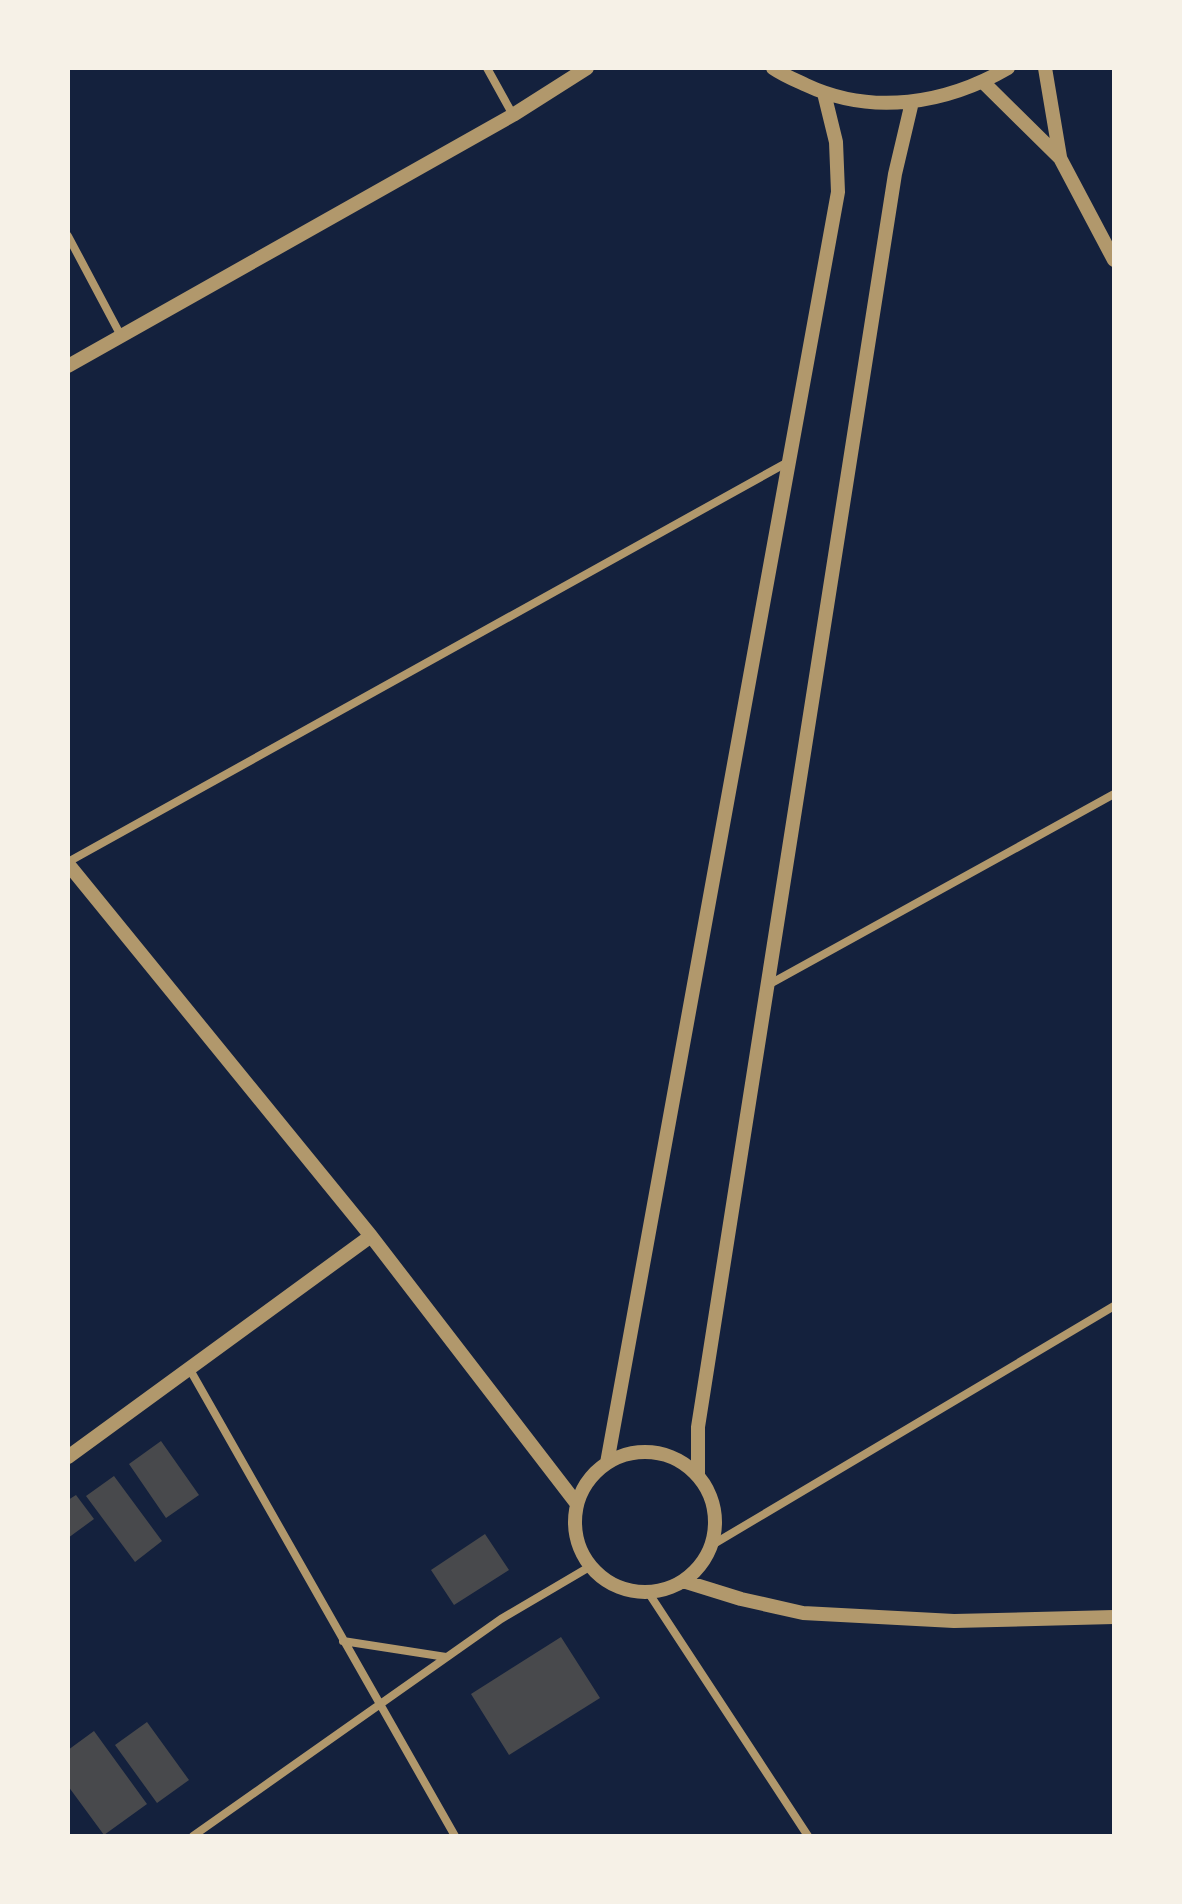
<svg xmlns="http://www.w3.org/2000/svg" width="1182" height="1904" viewBox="0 0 1182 1904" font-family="'DejaVu Sans',sans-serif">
<rect width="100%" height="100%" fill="#14213d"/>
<path fill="#48494c" d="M161,1441L199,1495L166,1518L129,1464Z
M114,1476L162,1541L135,1562L86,1496Z
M76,1495L94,1519L68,1538V1500Z
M485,1534L509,1570L454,1605L431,1570Z
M561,1637L600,1698L509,1755L471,1694Z
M147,1722L189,1780L157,1803L115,1745Z
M94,1731L147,1804L104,1835L68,1786V1750Z"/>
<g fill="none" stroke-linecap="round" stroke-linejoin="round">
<path stroke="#b1986c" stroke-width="8" d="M487,68L513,115
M68,236L120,334
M68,862L788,462
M768,985L1114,794
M189,1368L455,1836
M712,1545L1114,1306
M648,1592L808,1836
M343,1641L446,1657
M193,1836L501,1619L591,1566"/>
<path stroke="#b1986c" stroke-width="14" d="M773,68C783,75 795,80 806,85C872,116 946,104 1008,68
M1045,68L1060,157
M983,82L1060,158L1114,260
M68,366L513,115L587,68
M68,864L371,1236L577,1504
M575 1522a70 70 0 1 1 140 0a70 70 0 1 1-140 0Z
M68,1457L371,1236
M607,1463L838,192L836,142L824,93
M698,1474V1427L895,174L912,102
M683,1581L741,1599L803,1613L954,1621L1114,1617"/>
</g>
<rect width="1182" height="1904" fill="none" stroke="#f6f1e7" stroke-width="140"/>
</svg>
